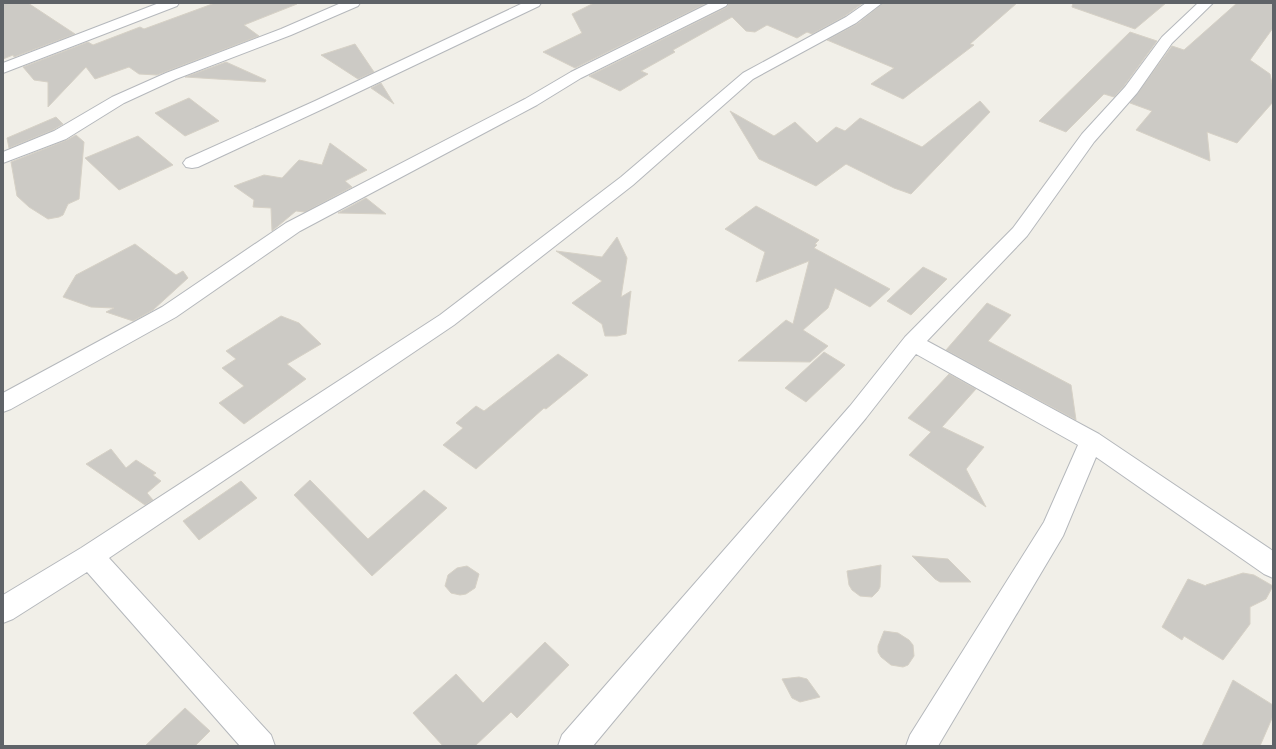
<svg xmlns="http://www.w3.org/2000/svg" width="1276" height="749" viewBox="0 0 1276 749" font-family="Inter,sans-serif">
<rect width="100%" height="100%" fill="#f1efe8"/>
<path fill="#cccac5" stroke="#d6d1c6" d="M3,3H28L75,34L14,57L13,55L3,59Z
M215,3H297V4L244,25L259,36L157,75L139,74L129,67L95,79L86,67L48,107V82L34,80L23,67L88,42L93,45L140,27L144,29Z
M594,3H707L575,68L543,52L582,33L572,14Z
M729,3H863L845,16L812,34L807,32L797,38L767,25L755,32L746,31L732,17L673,50L675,52L641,71L648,74L620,91L589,76L727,7Z
M883,3H1017L970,44L974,45L903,99L871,84L894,68L827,40L857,24Z
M1073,3H1166L1135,29L1072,7Z
M1237,3H1273V28L1250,60L1270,74L1273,88V102L1237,143L1207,132L1210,161L1136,130L1152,111L1130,103L1172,46L1184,50Z
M1130,32L1157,41L1124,86L1114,97L1104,94L1066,132L1039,121Z
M355,44L374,72L358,79L321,55Z
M226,62L266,80L265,82L185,77Z
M381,83L394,104L371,88Z
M189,98L219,121L185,136L155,113Z
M980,101L990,112L911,194L894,188L846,164L816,186L759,159L730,111L774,136L795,122L817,143L836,127L845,131L860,118L922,147Z
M56,117L63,124L53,130L9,148L7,138Z
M76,135L84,142L79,199L68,204L63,215L59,217L48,219L29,207L17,196L11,162L67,140Z
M138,136L173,165L119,190L85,158Z
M330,143L367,170L345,181L352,187L305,212L296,211L272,231L271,208L253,207L254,200L234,186L264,175L282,178L299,160L322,165Z
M366,198L386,214L338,213Z
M756,206L819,240L815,244L817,245L814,248L890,289L870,307L835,288L828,308L803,330L828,346L810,362L738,361L786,320L793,324L809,261L756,282L765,252L725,229Z
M617,237L627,258L621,297L631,291L626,334L617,336H605L602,324L572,303L602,281L556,251L602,257Z
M135,244L176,275L183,271L188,278L153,310L133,321L106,312L114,308L91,307L63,297L76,275Z
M923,267L947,279L911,315L887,301Z
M987,303L1011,315L988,341L1071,385L1076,420L946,350Z
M281,316L299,323L321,344L287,364L306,379L244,424L219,403L244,386L222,368L236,359L226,351Z
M824,352L845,365L806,402L785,388Z
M558,354L588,375L546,409L544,408L476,469L443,445L463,428L456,423L476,406L484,411Z
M949,374L976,389L942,427L984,447L966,469L986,507L909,455L931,432L908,418Z
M111,449L126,468L136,460L156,473L153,475L161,481L147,493L153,500L145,505L86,464Z
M310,480L368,539L424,490L447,508L372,576L294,495Z
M241,481L257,498L199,540L183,521Z
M912,556L948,559L971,582H940L935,579Z
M881,565L880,587L878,591L872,597L860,596L852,590L849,585L847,571Z
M467,566L479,574L475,588L466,594L460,595L451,593L445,586L448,575L457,568Z
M1243,573L1254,575L1273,586L1266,599L1250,607V624L1223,660L1184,636L1182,640L1162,627L1188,579L1206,586V585Z
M884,631L898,633L909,640L913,645L914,656L908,665L903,667L891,665L881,657L878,652V646Z
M545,642L569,665L517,718L511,712L475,746H443L413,713L456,674L483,703Z
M799,677L807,679L820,697L800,702L792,698L782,679Z
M1233,680L1273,705V716L1260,746H1202Z
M185,708L210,731L195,746H145Z"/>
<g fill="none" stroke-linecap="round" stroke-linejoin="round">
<defs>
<path id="minor" d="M159,3H179L177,6L3,73V63Z
M341,3H360L358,6L291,35L176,79L124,103L66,139L3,163V152L54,131L112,97L166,73L281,29Z
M523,3H541L539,6L327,107L198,167L192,168L186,167L183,163L186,159L315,101Z
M710,3H728L726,6L581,78L537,105L300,231L176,317L11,409L3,412V393L162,307L286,223L525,99L571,72Z
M866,3H882L856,23L753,79L633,185L454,325L109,558L271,735L275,746H240L87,572L13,619L3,623V595L81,548L440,315L621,177L743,73L846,17Z
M1198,3H1213L1172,43L1137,93L1094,142L1027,236L927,341L1099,434L1273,551V578L1264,574L1096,457L1063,536L938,746H906L910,735L1044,522L1078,445L916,354L866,418L593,746H558L562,735L850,406L905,337L1013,228L1082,134L1125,87L1162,37Z"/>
</defs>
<use href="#minor" stroke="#b5b8bc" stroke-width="2"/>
<use href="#minor" fill="#fff" fill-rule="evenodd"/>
</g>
<rect width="1276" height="749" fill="none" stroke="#5f6368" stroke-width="8"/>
</svg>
